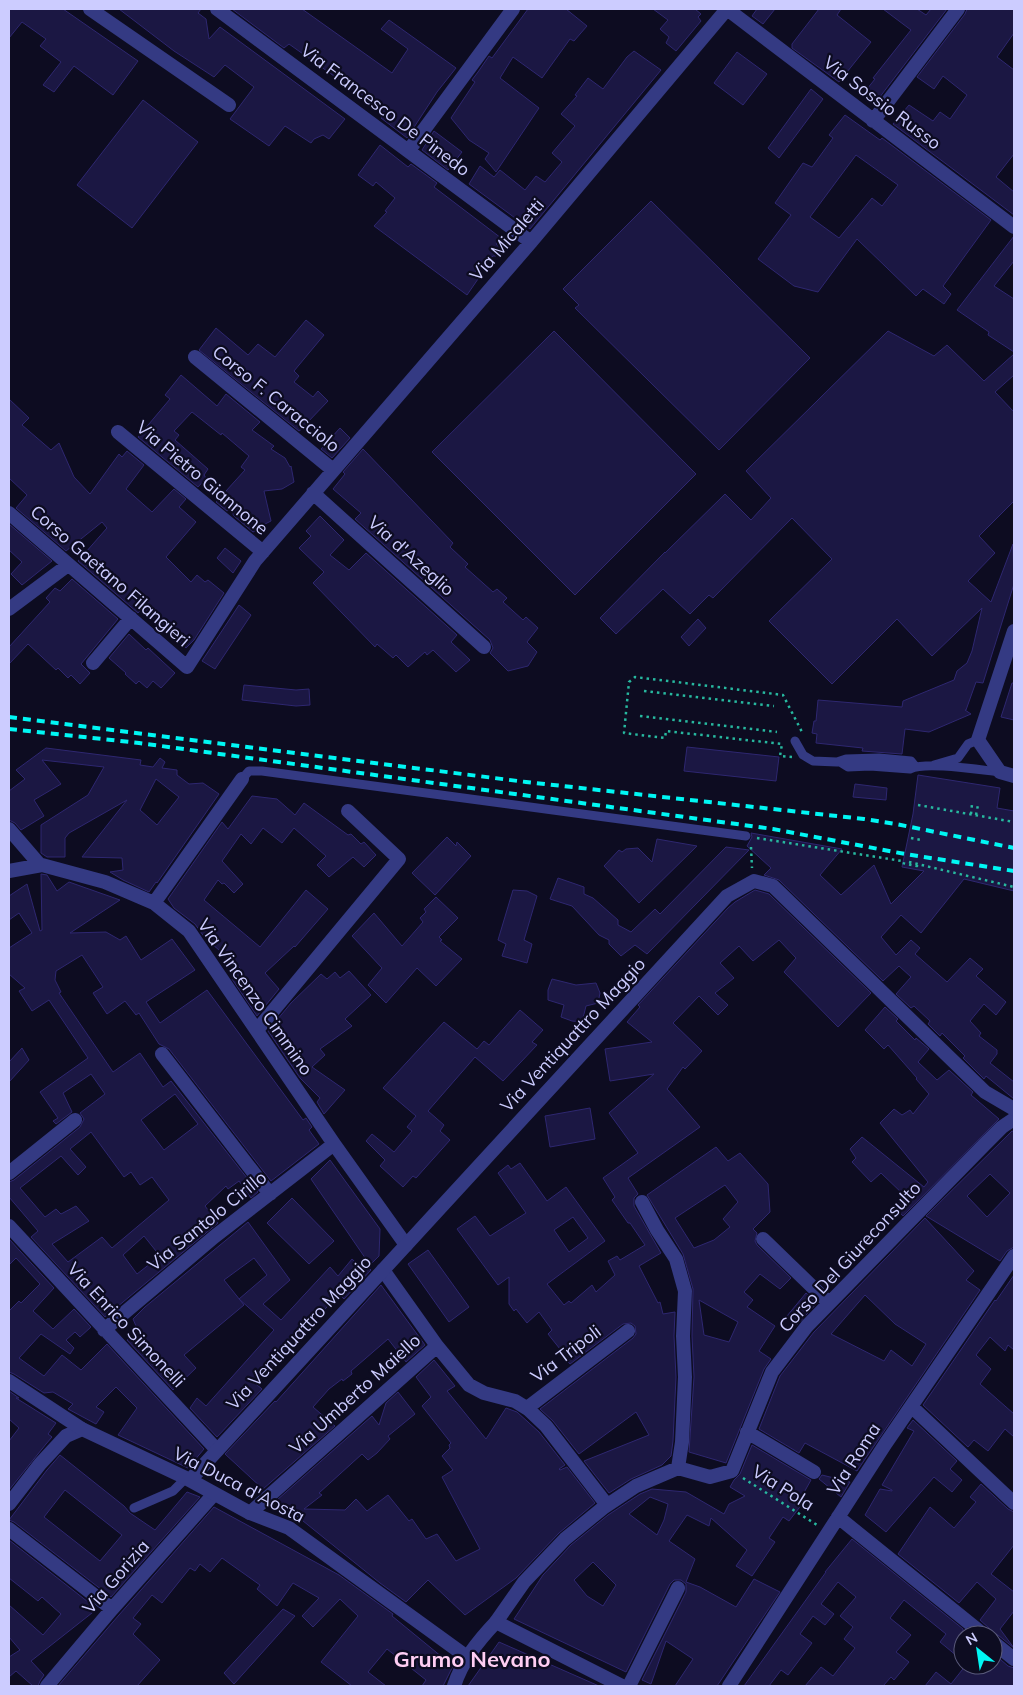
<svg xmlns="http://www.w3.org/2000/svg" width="1023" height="1695" viewBox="0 0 1023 1695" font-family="Mulish,sans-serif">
<rect width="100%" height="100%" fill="#0d0c21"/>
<path fill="#1b1743" stroke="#2e2770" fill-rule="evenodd" d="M9,9H63L138,61L113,95L74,66L54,92L43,85L61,62L40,46L46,39L22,22L9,38Z
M119,9H201L198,13L206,19L209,39L220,27L345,119L329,139L323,135L314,139L311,143L285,126L269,146L230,119L254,87L225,65L214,77L174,51Z
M232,9H302L392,73L408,49L381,29L389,20L456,68L437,92L407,138L381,118L383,116L341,81L289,44L284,48Z
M528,9H566L587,26L574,41L570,39L542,78L513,57L500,78L539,108L496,172L485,159L489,153L469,140L451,118L475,82L472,80L478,72L489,56L492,58Z
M653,9H695L701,14L698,17L701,21L676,51L666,43L669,37L660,29L668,20Z
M757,9H775L763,24L752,16Z
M819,9H841L837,15L871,42L839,82L792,48V44Z
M883,9H917L926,15L931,9H947L879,98L867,89L875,79L873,78L911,30Z
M967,9H1014V33L997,57L1014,70V154L996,177L1014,192V215L893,124L909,105L933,121L940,112L950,119L967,95L943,76L934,89L917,77L965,14Z
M634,51L661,70L530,229L469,184L480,166L494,177L500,170L525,190L536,176L545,182L562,162L552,153L575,126L561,114L577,96L575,95L588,78L603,89L627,57Z
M737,52L767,74L743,105L714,83Z
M811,89L823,99L779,158L768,148Z
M143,100L198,142L132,228L77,185Z
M845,115L880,140L882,138L991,220L943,286L951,294L944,304L923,289L916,296L857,239L818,292L794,286L758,259L791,215L775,203L803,163L812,167L833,138L829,135ZM856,155L898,185L882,206L872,198L839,238L810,217Z
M434,131L462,152L448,170L422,150Z
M380,145L408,167L411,164L437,183L434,187L501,238L496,244L500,247L496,256H493L475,271L479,274L477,277L478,279L467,295L374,226L387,212L385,211L395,198L376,182L373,186L358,175Z
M651,201L810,358L719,450L575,308L579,305L563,289Z
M1014,236V261L994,286L1014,299V352L988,335L989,332L957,310Z
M306,320L324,335L294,371L299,376L294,382L313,397L318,391L328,401L306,424L307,425L299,431L199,350L216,328L248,355L258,344L275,357Z
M554,331L696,474L575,595L432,452Z
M888,331L934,356L947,345L984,381L1014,354V375L995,392L1014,412V501L979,536L995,553L968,581L991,602L1013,544L1014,584L983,683L976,682L966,710H965L971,714L929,732L905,729L902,754L862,751L863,748L816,743L817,734L812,733L814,721H816L818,700L902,707L903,701L954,680L957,671L967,663L972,651L982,608L932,656L897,619L832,684L769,621L832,559L792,518L713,598L709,595L690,614L663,589L616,634L600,618L665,552V553L725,494L751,520L771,498L746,471Z
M181,375L217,406L226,394L260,422L252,430L274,446L271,449L285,458L290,467L291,466L294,482L282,489L264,491L271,521L263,525L264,527L253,532L234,516L230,509L227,511L216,502L245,470L241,467L249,456L222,433L221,435L192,412L174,431L179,435L175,440L208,469L204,475L206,478L198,487L138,437L170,399L165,395Z
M9,399L29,418L22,425L51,450L59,443L74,477L90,494L119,454L122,457L127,451L144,465L126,489L152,512L174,489L186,499L179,507L196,522L166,557L191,582L197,575L205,582L208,580L224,593L194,640L186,648L142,609L138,613L78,561L107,528L102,522L66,551L16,508L27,495L9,478Z
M340,428L350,438L332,458L321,449Z
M363,449L453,543L450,547L468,564L465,567L493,592L497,589L507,598L503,602L523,620L526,617L538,628L527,642L537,652L528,666L508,671L490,653L493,648L490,640L355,519L361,513L333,489L345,474L343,472Z
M320,516L344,540L330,555L349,570L366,553L457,635L451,642L470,660L456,672L433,650L427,655L425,652L408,667L396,655L393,658L377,644L375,647L313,583L324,572L299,548L311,536L306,531Z
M9,524L52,561L22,585L11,574L22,562L9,550Z
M225,548L241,561L233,573L217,558Z
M72,579L118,619L81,664L90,673L80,684L71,675L68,678L58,668L56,670L28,644L9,664V647L50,602L46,598L55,588L60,591Z
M239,605L251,615L215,669L202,661Z
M698,619L706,628L689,646L681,637Z
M129,634L146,650L148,648L175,673L161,688L153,681L147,688L139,681L136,684L125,674L126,673L109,658Z
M1012,683H1014V720L1001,717Z
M244,685L296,690L309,689L310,705L296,706L242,700Z
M687,747L779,757L776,781L684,771Z
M46,748L141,760L140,765L153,767L160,758L165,762L162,768L177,770V775L189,784L203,783L219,794L157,883L156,882L149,892L123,880L110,872L123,870L122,858L82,857L127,800L69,833L65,838V857H47L41,853V825L88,795L104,767L42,760L61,784L34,800L44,816L21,830L15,823L9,820V791L25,779L16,770ZM156,779L179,797L157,825L140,810Z
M918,775L1000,788L997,808L1014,811V891L964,879L921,933L901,915L881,937L896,955L911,940L920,948L915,954L947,982L970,958L983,969L976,976L1006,1002L996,1015L984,1004L970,1021L981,1033L979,1036L997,1050V1054L990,1063L1014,1082V1099L986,1076L984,1079L963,1058L965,1056L942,1033L940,1036L928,1024L930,1021L914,1006L911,1008L896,994L911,977L899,966L883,981L779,880L764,875L771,868L747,846L752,837L751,833L842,849L820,875L841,895L874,865L891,904L924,871L902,867L913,814Z
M855,784L887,788L886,800L853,797Z
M252,796L277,799L295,815L304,803L348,835L351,834L361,844L364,842L376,855L364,867L353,857L329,877L317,865L326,856L294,828L282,843L263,828L251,844L241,834L222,861L243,884L234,893L224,883L222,884L218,880L204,900L260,947L306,890L328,909L295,947L294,946L265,973L279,989L257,1016L232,979L241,969L205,938L195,924L174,908L168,899L222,822L228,829Z
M447,837L456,846L457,842L471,856L435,895L412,873Z
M657,839L697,846L639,903L604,866L619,850L622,852L626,849L638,848L652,862Z
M726,847L749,850L647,954L635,945L621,956L609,944V940L599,935L572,906L550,899L558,878L584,887V894L593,898L618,920V925L631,932L655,909L660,914Z
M41,874L47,875L57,891L69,882L120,900L70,933L106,932L120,940L126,936L141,960L172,939L195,970L146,1002L160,1023L207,990L303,1120L306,1118L312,1127L309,1130L319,1144L271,1181L169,1049L159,1044L139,1013L136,1015L125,1001L107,1014L93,993L103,987L82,955L56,971L55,980L61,992L59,993L113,1072L140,1053L163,1087L171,1081L258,1192L251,1198L239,1181L228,1189L226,1186L205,1206L218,1223L105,1317L31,1237L38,1231L9,1197V1182L14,1180L80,1127L84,1119L80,1113L105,1094L91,1074L63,1093L72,1112L56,1124L53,1121L58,1118L40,1092L88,1058L49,1000L32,1011L19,991L25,988L9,974V948L32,933L19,913L9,920V896L27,884L40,931L42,930ZM175,1094L198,1124L164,1150L141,1120ZM91,1132L124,1177L131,1172L140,1185L152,1177L169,1200L112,1248L102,1237L68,1262L52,1244L89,1221L76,1206L61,1214L56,1209L45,1217L20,1188L61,1156L78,1175L86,1167L70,1149ZM144,1236L160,1256L137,1274L123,1255Z
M513,890L527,891L537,896L524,940L532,944L527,963L502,956L506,944L498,940Z
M755,890L769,894L871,993L838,1027L784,972L796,958L779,940L753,961L739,946L720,963L734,978L715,993L728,1005L718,1015L699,996L673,1023L702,1051L685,1069L683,1067L667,1089L700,1127L628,1178L638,1194L634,1198V1206L661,1253L639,1266L658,1303L660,1302L663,1314L675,1312L674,1336L676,1377L673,1441L671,1456L662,1465L631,1479L609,1493L584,1461L649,1435L636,1412L579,1454L553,1421L540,1409L633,1338L636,1334L635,1326L631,1323L623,1324L570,1364L558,1351L560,1349L548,1334L552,1330L539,1312L527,1323L516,1309L514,1311L509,1304V1277L498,1285L457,1229L475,1216L490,1236L526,1213L498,1173L508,1165L511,1169L520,1163L547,1201L566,1187L605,1241L547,1284L564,1305L569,1301L571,1303L592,1285L596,1292L615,1275L608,1261L617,1256L620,1260L645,1245L630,1223H628L612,1200L615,1197L603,1178L638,1153L609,1113L654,1074L610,1081L605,1049L652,1042L627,1022L640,1007L638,1005L728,908L735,902ZM573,1217L588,1238L569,1252L554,1230Z
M436,897L458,918L439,937L442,940L440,941L462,959L436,986L417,968L386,1003L368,985L382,968L352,936L374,913L402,946L423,922L420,918L426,912L424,909Z
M349,971L371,995L345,1019L352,1026L320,1049L325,1055L312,1067L345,1090L324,1114L317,1102L320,1098L300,1078L268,1031L291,1003L321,974L327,979L335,972L340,978Z
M552,979L576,985L596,983L600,993L598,1003L586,1006L582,1022L572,1021L561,1017L564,1005L548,1000V990Z
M885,1007L898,1019L896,1021L915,1040L916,1038L929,1049L918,1062L937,1080L949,1070L973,1092L971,1095L999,1119L903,1216L895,1207L905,1196L881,1173L871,1182L852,1162L856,1158L850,1149L862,1137L924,1187L928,1182L880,1123L894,1109L902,1115L910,1110L913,1114L929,1094L916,1079L917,1078L888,1045L884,1049L865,1030Z
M520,1010L543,1030L532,1042L537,1045L503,1081L475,1057L428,1111L444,1125L440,1131L450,1140L416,1178L413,1176L403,1187L380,1166L385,1160L366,1141L372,1134L394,1152L412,1131L407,1127L416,1116L383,1088L444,1022L477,1049L484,1041L489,1045Z
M22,1048L29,1060L9,1082V1062Z
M590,1108L595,1139L550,1147L545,1116Z
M1012,1131L1014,1132V1247L1007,1251L1000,1261L926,1216ZM990,1174L1010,1193L987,1217L967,1196Z
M716,1147L728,1161L740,1153L768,1184L770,1212L753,1229L757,1233L755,1241L757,1245L791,1278L780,1289L760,1274L744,1292L753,1300L747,1307L775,1326L759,1351L771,1359L764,1369L726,1463L689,1452L694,1377L692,1336L693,1289L683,1254L647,1195ZM725,1185L738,1202L723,1219L730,1227L714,1240L694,1248L675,1218ZM699,1300L738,1322L729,1342L704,1335Z
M330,1160L380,1229L379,1256L370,1265L311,1179Z
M292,1198L334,1241L309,1264L267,1223Z
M925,1218L974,1271L966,1280L980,1290L857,1471L805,1443L799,1453L759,1429L780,1376L814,1332ZM865,1295L895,1324L926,1344L912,1366L891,1350L884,1361L831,1334Z
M248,1222L290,1280L263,1304L281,1320L330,1267L338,1276L352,1259L365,1271L369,1268L371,1270L344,1299L339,1294L256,1384L262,1389L217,1437L190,1408L197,1398L206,1406L274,1330L239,1299L267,1275L254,1258L224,1280L244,1305L184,1355L196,1368L173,1390L127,1340L134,1335L136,1326L133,1319L145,1307Z
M9,1239L54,1288L33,1311L53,1329L74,1309L91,1327L80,1337L75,1332L66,1340L74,1348L70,1354L41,1334L19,1358L44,1376L62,1355L81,1370L107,1344L204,1449L188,1468L118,1435L137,1408L116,1387L96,1407L104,1412L96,1424L68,1409L73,1404L53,1392L44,1393L14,1374L9,1372V1311L19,1301L21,1303L40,1284L16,1258L9,1265Z
M428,1250L469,1307L449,1322L408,1264Z
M1014,1275V1350L1008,1345L1005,1351L990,1337L976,1355L991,1369L980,1384L1014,1414V1437L1005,1429L988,1451L974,1440L968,1447L923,1405L995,1300L996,1301Z
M381,1285L425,1345L406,1362L388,1339L351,1371L352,1374L343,1381L342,1379L329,1389L313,1407L335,1426L263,1489L225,1454L275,1401L276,1402Z
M806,1293L817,1303L797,1325L787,1316Z
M434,1360L455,1386L447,1391L486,1439L506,1408L517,1412L539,1432L565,1465L559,1469L560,1470L567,1467L595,1503L559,1533L516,1578L465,1615L428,1580L406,1602L380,1583L277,1500L372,1416L379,1425L386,1403L398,1392L415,1414L388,1436L390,1439L377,1453L368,1460L362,1454L319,1493L322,1495L304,1509L345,1510L356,1499L367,1511L388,1495L409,1521L412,1519L426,1539L437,1534L456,1561L480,1549L442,1477L453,1470L442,1456L450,1448L449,1445L451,1443L422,1406L431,1397L416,1377Z
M9,1391L19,1398H16L56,1423L48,1434L52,1437L46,1444L9,1490V1441L19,1428L9,1419Z
M913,1420L957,1461L950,1469L962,1480L952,1492L934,1477L886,1532L865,1515L880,1489L892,1491V1490L882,1485L914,1431L907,1428Z
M752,1445L811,1480L802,1496L806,1499L789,1521L783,1517L769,1538L775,1542L752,1576L736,1566L747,1550L711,1518L709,1526L687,1515L669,1541L695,1559L686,1582L700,1587L736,1607L754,1579L780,1592L717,1686H675L693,1659L666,1641L651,1684L642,1680L686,1592V1584L681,1580H674L670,1584L626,1672L514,1619L543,1575L571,1545L608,1515L640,1494L652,1489L686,1492L724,1514L729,1504L745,1496L730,1487L734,1480L740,1474ZM650,1497L668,1504L664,1520L657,1535L629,1514ZM593,1562L616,1585L603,1606L587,1596L574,1580Z
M60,1455L124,1506L130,1513L155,1530L187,1492L200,1497L111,1597L14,1522L9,1520L47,1470ZM65,1490L122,1535L100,1561L44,1517Z
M822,1475L850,1482L841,1497L819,1479Z
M981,1484L1008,1509L1014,1512V1545L991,1574L1014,1592V1611L1000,1629L1014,1648L998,1635L992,1634L990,1629L980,1620L996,1599L977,1582L959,1603L898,1554L930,1507L954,1528L976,1502L970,1497Z
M214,1507L339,1575L393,1614L392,1616L453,1666L443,1686H422L426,1680L387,1649L368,1672L386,1686H352L321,1662L358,1616L340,1599L313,1627L302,1616L319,1598L293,1583L277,1606L257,1589L260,1585L222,1558L210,1572L200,1564L195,1571L190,1568L162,1603L152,1595L133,1618L141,1624L133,1634L160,1660L137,1686H58L119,1615Z
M852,1539L963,1629V1661L940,1642L946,1634L904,1600L890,1618L911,1635L896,1652L909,1662L894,1680L891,1677L883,1686H805L821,1667L833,1676L855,1648L844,1639L853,1627L840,1616L856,1597L838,1582L821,1604L834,1614L825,1625L813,1616L800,1634L812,1643L788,1675L781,1670L769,1686H744L826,1572H825Z
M9,1540L97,1609L31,1661L44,1675L40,1681L38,1686H33L16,1671L9,1677V1657L20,1650L9,1637V1605L43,1635L61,1614L42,1597L38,1601L9,1578Z
M283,1609L295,1616L234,1684L224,1673Z
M499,1642L599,1686H468Z
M993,1653L1008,1666L1014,1668V1686H925L936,1672L951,1684L966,1665H993Z"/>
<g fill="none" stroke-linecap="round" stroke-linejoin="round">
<path stroke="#27b89f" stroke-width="2.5" stroke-dasharray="2.5 4" stroke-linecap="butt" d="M644,691L774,706
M640,716L777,732
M792,757L780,756L782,744L666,731L665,738L624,733L629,682L635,677L783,695L802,732
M918,805L1014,822
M971,814L972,804
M976,815L978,805
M757,838L902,861V863L917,866V864
M911,838L921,840
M751,847L752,868
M909,862L1014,887
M743,1478L817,1525"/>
<path stroke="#343a83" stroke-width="9" d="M795,741L803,755L813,761L837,762L846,759L879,758L911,761L915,766
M840,762L848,767L870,766L910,769C925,761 980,770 1000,772
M934,765L958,758L968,744L978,740
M242,779L249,771H262L746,836
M134,1508L173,1491L186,1478"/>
<path stroke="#343a83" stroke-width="14" d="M90,9L229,105
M217,9L531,242
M727,9L1014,227
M873,121L958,9
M409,150L513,9
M195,357L333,470
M118,432L263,552
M313,493L484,647
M9,513L187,667L255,561L531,242L727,9
M9,609L68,565
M1014,631L978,740L1000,772L1014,776
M93,663L131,618
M9,829L40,865
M9,871L42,865L105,882L154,903L189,931L334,1144L406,1245
M154,903L242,779
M257,1030L399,859L348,811
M162,1054L270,1194
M9,1173L75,1120
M642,1202L657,1230L676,1259L685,1291L683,1336L685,1377L682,1442L678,1468
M9,1226L217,1450
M763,1239L828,1302
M104,1330L214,1237L334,1144
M437,1346L469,1385L484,1393L515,1401L528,1409L546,1426L607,1505
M912,1407L1014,1503
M527,1408L628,1331
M747,1432L814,1472
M9,1504L40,1464L66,1436L82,1429
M250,1513L437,1346L383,1270
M838,1517L984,1635
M9,1529L112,1609
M496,1622L524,1582L565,1539L603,1508L636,1486L678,1468L710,1477L732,1471L772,1372L807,1326L984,1145L1002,1127L1014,1119
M993,1642L1014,1659
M47,1686L112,1609L214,1494
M629,1686L678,1588
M729,1686L886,1443L1014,1256"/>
<path stroke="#343a83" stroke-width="14" d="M9,1381L82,1429L186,1478L250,1513L289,1528L467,1657
M190,1480L727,896L754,881L773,886L985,1092L1014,1109
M454,1686C462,1661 478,1641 496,1622L622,1686"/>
<path stroke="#00f7f4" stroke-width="4" stroke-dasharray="8 6" stroke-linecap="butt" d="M9,717L526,782L864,819L896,824L1014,848
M9,729L139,743L773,829L905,854L1014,871"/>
</g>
<g text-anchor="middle" stroke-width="4.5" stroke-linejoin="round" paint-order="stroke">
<g font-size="18" fill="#ccf" stroke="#0d0c21">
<text transform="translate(882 103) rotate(37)" y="6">Via Sossio Russo</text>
<text transform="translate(385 110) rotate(37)" y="6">Via Francesco De Pinedo</text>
<text transform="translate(507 240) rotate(-49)" y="6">Via Micaletti</text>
<text transform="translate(276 399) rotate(39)" y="6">Corso F. Caracciolo</text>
<text transform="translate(202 478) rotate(40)" y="6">Via Pietro Giannone</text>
<text transform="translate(411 556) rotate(42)" y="6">Via d'Azeglio</text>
<text transform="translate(110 576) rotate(41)" y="6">Corso Gaetano Filangieri</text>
<text transform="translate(255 997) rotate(55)" y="6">Via Vincenzo Cimmino</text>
<text transform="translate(573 1035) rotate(-47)" y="6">Via Ventiquattro Maggio</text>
<text transform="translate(207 1221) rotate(-39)" y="6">Via Santolo Cirillo</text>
<text transform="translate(850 1257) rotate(-47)" y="6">Corso Del Giureconsulto</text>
<text transform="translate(126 1325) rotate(47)" y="6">Via Enrico Simonelli</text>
<text transform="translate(299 1333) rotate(-47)" y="6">Via Ventiquattro Maggio</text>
<text transform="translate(566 1354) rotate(-37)" y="6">Via Tripoli</text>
<text transform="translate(355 1394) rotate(-42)" y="6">Via Umberto Maiello</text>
<text transform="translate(854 1459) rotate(-57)" y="6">Via Roma</text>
<text transform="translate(239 1485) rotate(27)" y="6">Via Duca d'Aosta</text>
<text transform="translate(783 1488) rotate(32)" y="6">Via Pola</text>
<text transform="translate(116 1577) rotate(-49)" y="6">Via Gorizia</text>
</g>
<g font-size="22" font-weight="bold" fill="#ffcef3" stroke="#0d0c21">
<text x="472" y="1667">Grumo Nevano</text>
</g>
</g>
<rect width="1023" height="1695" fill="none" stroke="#ccccff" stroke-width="20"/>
<g transform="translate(978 1650) rotate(330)"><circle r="24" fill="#0d0c21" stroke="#59597a"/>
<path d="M0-4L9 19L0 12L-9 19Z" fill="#00f7f4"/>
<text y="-8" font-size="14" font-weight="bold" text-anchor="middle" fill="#ccccff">N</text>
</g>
</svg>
